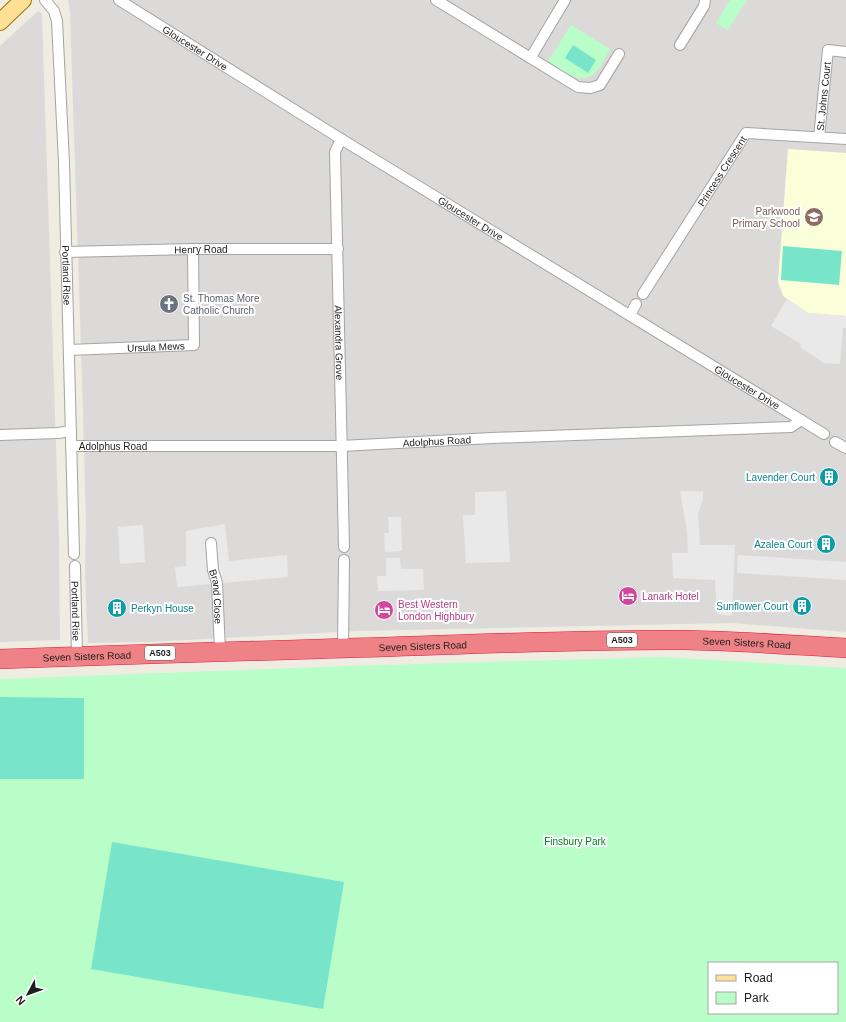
<svg xmlns="http://www.w3.org/2000/svg" width="846" height="1022" viewBox="0 0 846 1022" font-family="Helvetica,sans-serif">
<rect width="100%" height="100%" fill="#efece1"/>
<path fill="#dbdad9" d="M68,0H846V632L732,623L358,631L148,642L88,643L85,576L86,521L82,379L70,13Z
M38,11L41,13L42,15L59,539L60,640L0,642V46Z"/>
<path fill="#faffda" d="M788,149L846,153V316L808,313L783,296L778,282Z"/>
<path fill="#b9fec9" fill-rule="evenodd" d="M730,0H747L728,30L716,23Z
M571,25L610,49C606,57 601,66 595,73C581,87 561,69 548,61Z
M661,657L846,668V1022H0V679L350,666ZM709,963H837V1013H709Z"/>
<path fill="#78e5cb" d="M573,45L596,60L588,73L565,58Z
M783,246L842,251L839,285L781,280Z
M0,697L84,698V779H0Z
M112,842L344,882L323,1009L91,969Z"/>
<path fill="#e9e9e9" d="M787,299L808,313L846,316V328H843L840,364L824,363L800,347L801,344L771,326Z
M506,491L510,562L466,563L463,515H475V492Z
M680,491H703V500L698,513L700,545H735L732,616L717,614L715,580L673,578L672,553H688L687,532Z
M388,517H401L402,551L385,552L384,533H389Z
M225,524L229,561L287,555L288,577L177,587L175,567L186,566V531Z
M143,525L145,562L120,564L118,527Z
M738,555L846,562V580L737,573Z
M386,558H400L401,569H423L424,590L378,591L377,576H386Z"/>
<g fill="none" stroke-linecap="round" stroke-linejoin="round">
<defs>
<g id="street">
<path id="s1" d="M45,0L54,11L57,21L64,163L74,554"/>
<path id="s2" d="M119,0L341,139L824,434"/>
<path d="M436,0L578,87L590,88L600,85L619,54"/>
<path d="M680,45L704,6L705,0"/>
<path d="M531,57L565,0"/>
<path id="s3" d="M819,137L828,50L846,52"/>
<path id="s4" d="M341,139L335,152L344,547"/>
<path id="s5" d="M65,252L193,249H338"/>
<path id="s6" d="M643,294L746,133L846,139"/>
<path d="M630,315L636,304"/>
<path id="s7" d="M69,350L194,345L193,249"/>
<path d="M0,435L58,433L71,431"/>
<path d="M835,442L846,448"/>
<path id="s8" d="M71,446H341L492,438L791,427L801,420"/>
<path id="s9" d="M211,543L213,570L217,583L220,651"/>
<path id="s10" d="M75,566L77,656"/>
<path d="M343,648L344,560"/>
</g>
<path id="primary" d="M0,22L23,0"/>
<g id="highway">
<path id="s11" d="M0,659C106,655 213,652 319,649C441,646 563,639 685,640C738,641 792,645 846,648"/>
</g>
</defs>
<use href="#street" stroke="#a4a4a4" stroke-width="12"/>
<use href="#primary" stroke="#957a00" stroke-width="18"/>
<use href="#highway" stroke="#e6153e" stroke-width="20"/>
<use href="#street" stroke="#fff" stroke-width="10"/>
<use href="#primary" stroke="#ffe196" stroke-width="16"/>
<use href="#highway" stroke="#ee8286" stroke-width="19"/>
</g>
<defs>
<symbol id="school-disc" viewBox="-11 -11 22 22"><circle r="9.5" fill="#8d6e63" stroke="#fff"/><path d="M0-5L7-2L0 1L-7-2ZM-4 1L0 2.5L4 1V4Q0 6-4 4Z" fill="#fff"/></symbol>
<symbol id="church-disc" viewBox="-11 -11 22 22"><circle r="9.5" fill="#6b7280" stroke="#fff"/><path d="M-1.2-6h2.4v3.5h3.3v2.4h-3.3V6h-2.4V-.1h-3.3v-2.4h3.3Z" fill="#fff"/></symbol>
<symbol id="building-disc" viewBox="-11 -11 22 22"><circle r="9.5" fill="#0f9aa8" stroke="#fff"/><path d="M-4-6H4V6H1V3H-1V6H-4ZM-2.5-4.3h1.7v1.8h-1.7ZM.8-4.3h1.7v1.8H.8ZM-2.5-1h1.7V.8h-1.7ZM.8-1h1.7V.8H.8Z" fill="#fff"/></symbol>
<symbol id="hotel-disc" viewBox="-11 -11 22 22"><circle r="9.5" fill="#d1479c" stroke="#fff"/><path d="M-6-4.5h1.5V1H6V5H4.5V3h-9V5H-6ZM-4 0a1.8 1.8 0 1 1 3.6 0ZM.5 0V-2.5h3Q6-2.5 6 0Z" fill="#fff"/></symbol>
</defs>
<g fill-rule="evenodd">
<use href="#school-disc" x="803" y="206" width="22" height="22"/>
<use href="#church-disc" x="158" y="293" width="22" height="22"/>
<use href="#building-disc" x="818" y="466" width="22" height="22"/>
<use href="#building-disc" x="815" y="533" width="22" height="22"/>
<use href="#hotel-disc" x="617" y="585" width="22" height="22"/>
<use href="#building-disc" x="791" y="595" width="22" height="22"/>
<use href="#building-disc" x="106" y="597" width="22" height="22"/>
<use href="#hotel-disc" x="373" y="599" width="22" height="22"/>
</g>
<g text-anchor="middle" stroke-width="4" stroke-linejoin="round" paint-order="stroke">
<g fill="#fff" stroke="#616161" stroke-width="1">
<rect x="607" y="633" width="30" height="14" rx="3"/>
<rect x="145" y="646" width="30" height="14" rx="3"/>
</g>
<g font-size="9" font-weight="bold" fill="#1d1d1d">
<text x="622" y="643">A503</text>
<text x="160" y="656">A503</text>
</g>
<g font-size="10" fill="#1d1d1d" stroke="#fff">
<text dy="4" stroke="none"><textPath href="#s2" startOffset="90">Gloucester Drive</textPath></text>
<text dy="4" stroke="none"><textPath href="#s3" startOffset="41">St. Johns Court</textPath></text>
<text dy="4" stroke="none"><textPath href="#s6" startOffset="146">Princess Crescent</textPath></text>
<text dy="4" stroke="none"><textPath href="#s2" startOffset="414">Gloucester Drive</textPath></text>
<text dy="4" stroke="none"><textPath href="#s5" startOffset="136">Henry Road</textPath></text>
<text dy="4" stroke="none"><textPath href="#s1" startOffset="279">Portland Rise</textPath></text>
<text dy="4" stroke="none"><textPath href="#s4" startOffset="205">Alexandra Grove</textPath></text>
<text dy="4" stroke="none"><textPath href="#s7" startOffset="87">Ursula Mews</textPath></text>
<text dy="4" stroke="none"><textPath href="#s2" startOffset="738">Gloucester Drive</textPath></text>
<text dy="4" stroke="none"><textPath href="#s8" startOffset="366">Adolphus Road</textPath></text>
<text dy="4" stroke="none"><textPath href="#s8" startOffset="42">Adolphus Road</textPath></text>
<text dy="4" stroke="none"><textPath href="#s9" startOffset="54">Brand Close</textPath></text>
<text dy="4" stroke="none"><textPath href="#s10" startOffset="45">Portland Rise</textPath></text>
<text dy="4" stroke="none"><textPath href="#s11" startOffset="747">Seven Sisters Road</textPath></text>
<text dy="4" stroke="none"><textPath href="#s11" startOffset="423">Seven Sisters Road</textPath></text>
<text dy="4" stroke="none"><textPath href="#s11" startOffset="87">Seven Sisters Road</textPath></text>
</g>
<g font-size="10" fill="#785e54" stroke="#fff" text-anchor="end">
<text x="800" y="215">Parkwood<tspan x="800" dy="12">Primary School</tspan></text>
</g>
<g font-size="10" fill="#5b616d" stroke="#fff" text-anchor="start">
<text x="183" y="302">St. Thomas More<tspan x="183" dy="12">Catholic Church</tspan></text>
</g>
<g font-size="10" fill="#0d838f" stroke="#fff" text-anchor="end">
<text x="815" y="481">Lavender Court</text>
<text x="812" y="548">Azalea Court</text>
<text x="788" y="610">Sunflower Court</text>
<text x="131" y="612" text-anchor="start">Perkyn House</text>
</g>
<g font-size="10" fill="#b23c85" stroke="#fff" text-anchor="start">
<text x="642" y="600">Lanark Hotel</text>
<text x="398" y="608">Best Western<tspan x="398" dy="12">London Highbury</tspan></text>
</g>
<g font-size="10" fill="#028320" stroke="#fff">
<text x="575" y="845">Finsbury Park</text>
</g>
</g>
<rect x="708" y="962" width="130" height="52" fill="#ffffff" stroke="#a5a5a5"/>
<rect x="716" y="975" width="20" height="6" fill="#ffe196" stroke="#a5a5a5"/>
<text x="744" y="982" font-size="12" fill="#1d1d1d">Road</text>
<rect x="716" y="992" width="20" height="12" fill="#b9fec9" stroke="#a5a5a5"/>
<text x="744" y="1002" font-size="12" fill="#1d1d1d">Park</text>
<g transform="translate(28 994) rotate(229)" stroke="#ffffff" stroke-width="3" paint-order="stroke">
<path d="M0-3L7 15L0 10L-7 15Z" fill="#1d1d1d"/>
<text y="-6" font-size="11" font-weight="bold" text-anchor="middle" fill="#1d1d1d">N</text>
</g>
</svg>
